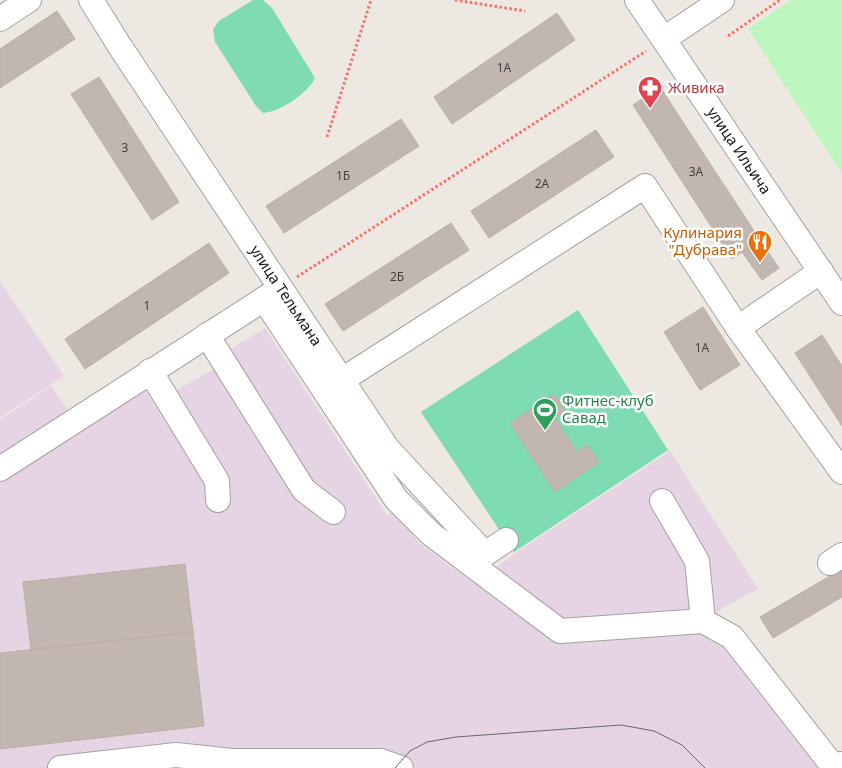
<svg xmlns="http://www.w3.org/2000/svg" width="842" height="768" viewBox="0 0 842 768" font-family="'Noto Sans',sans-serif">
<rect width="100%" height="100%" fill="#ede8e1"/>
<path fill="#e6d3e3" d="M0,281L64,376L0,418Z
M265,328L387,515L395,511L420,544L475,584L514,554L670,451L758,589L721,609L705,632L724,646L818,768H0V420L51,386L81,427L146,391L154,403L235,357L231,349Z"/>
<path fill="#bdf7bf" d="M791,0H842V173L748,29Z"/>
<path fill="#7fdbb4" d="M253,0H263L272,8L315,78C308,93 280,112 263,113L256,106L215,42L213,29L219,21Z
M578,310L668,450L514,552L421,412Z"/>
<path fill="#c1b7b0" stroke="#beaea4" d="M57,11L75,39L0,88V49Z
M557,13L575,40L452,124L434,97Z
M99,77L179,202L152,220L71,94Z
M660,87L760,240L732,259L633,105Z
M401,119L419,146L284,233L266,206Z
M596,130L614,157L489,238L471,211Z
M451,223L469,250L343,331L325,304Z
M760,240L779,268L762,280L742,252Z
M209,243L229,273L85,369L65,339Z
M703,307L740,365L700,390L664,332Z
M822,335L842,366V426L795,353Z
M554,394L565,411L555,418L577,452L587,445L599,462L555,492L510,423Z
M185,564L193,632L31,650L23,582Z
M842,569V597L773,638L760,617Z
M193,632L204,726L0,749V653Z"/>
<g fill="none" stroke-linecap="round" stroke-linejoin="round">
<defs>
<g id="minor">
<path id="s1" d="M91,0L119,45L387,448L485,554L506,540"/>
<path id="s2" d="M637,0L842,303"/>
<path d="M0,19L29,0"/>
<path d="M664,39L722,0"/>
<path d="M264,299L396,499L431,534L560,631L703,621L732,637L832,765L842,764"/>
<path d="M738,328L821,271"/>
<path d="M207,335L304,490L333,512"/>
<path d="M150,371L217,481L218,500"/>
<path d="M342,380L645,186L738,328L842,472"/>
<path d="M0,469L278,290"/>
<path d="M662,501L697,561L703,621"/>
<path d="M830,563L842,555"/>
<path d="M60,768L176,755L232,761H381L401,768"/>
</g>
</defs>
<use href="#minor" stroke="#a2a2a2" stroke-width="26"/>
<path stroke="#f67268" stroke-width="3" stroke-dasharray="2.5 2.5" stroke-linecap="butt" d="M455,0L525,11
M728,36L780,0
M327,137L371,0
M297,277L646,51"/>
<use href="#minor" stroke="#fff" stroke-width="24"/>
<path stroke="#696969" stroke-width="1" d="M395,768L410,751L427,742L456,737L621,725L654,731L682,745L705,768"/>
</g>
<defs>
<symbol id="pharmacy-pin" viewBox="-11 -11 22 30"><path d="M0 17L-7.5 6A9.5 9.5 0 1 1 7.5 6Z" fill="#e0444e" stroke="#fff"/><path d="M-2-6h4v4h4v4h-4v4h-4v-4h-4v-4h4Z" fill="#fff"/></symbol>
<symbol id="restaurant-pin" viewBox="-11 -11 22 30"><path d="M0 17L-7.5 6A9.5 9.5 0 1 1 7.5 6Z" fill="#e8710a" stroke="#fff"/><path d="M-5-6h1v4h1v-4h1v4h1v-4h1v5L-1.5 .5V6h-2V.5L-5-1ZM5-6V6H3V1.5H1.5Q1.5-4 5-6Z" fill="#fff"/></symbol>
<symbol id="stadium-pin" viewBox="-11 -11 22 30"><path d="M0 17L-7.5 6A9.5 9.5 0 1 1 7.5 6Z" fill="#2e9e5b" stroke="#fff"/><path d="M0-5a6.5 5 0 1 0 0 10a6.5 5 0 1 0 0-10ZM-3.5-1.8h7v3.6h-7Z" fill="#fff"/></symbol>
</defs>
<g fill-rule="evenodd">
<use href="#pharmacy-pin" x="636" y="74" width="28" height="38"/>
<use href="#restaurant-pin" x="746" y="228" width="28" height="38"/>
<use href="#stadium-pin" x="531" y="396" width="28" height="38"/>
</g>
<g text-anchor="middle" stroke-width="5" stroke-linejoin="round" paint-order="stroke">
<g font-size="12" fill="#444240">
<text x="504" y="72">1А</text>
<text x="125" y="152">3</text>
<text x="696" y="176">3А</text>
<text x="343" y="180">1Б</text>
<text x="542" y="188">2А</text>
<text x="397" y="281">2Б</text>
<text x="147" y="310">1</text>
<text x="702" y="352">1А</text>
</g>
<g font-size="15" fill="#be3a42" stroke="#fff" text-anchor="start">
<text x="668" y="93">Живика</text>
</g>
<g font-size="15" fill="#1b1b1b" stroke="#fff">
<text dy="5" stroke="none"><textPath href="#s2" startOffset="182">улица Ильича</textPath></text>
<text dy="5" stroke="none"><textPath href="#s1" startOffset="354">улица Тельмана</textPath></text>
</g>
<g font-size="15" fill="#c56008" stroke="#fff" text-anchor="end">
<text x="742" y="238">Кулинария<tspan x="742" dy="17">"Дубрава"</tspan></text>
</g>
<g font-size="15" fill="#27864d" stroke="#fff" text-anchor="start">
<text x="562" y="406">Фитнес-клуб<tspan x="562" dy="17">Савад</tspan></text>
</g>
</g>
</svg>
